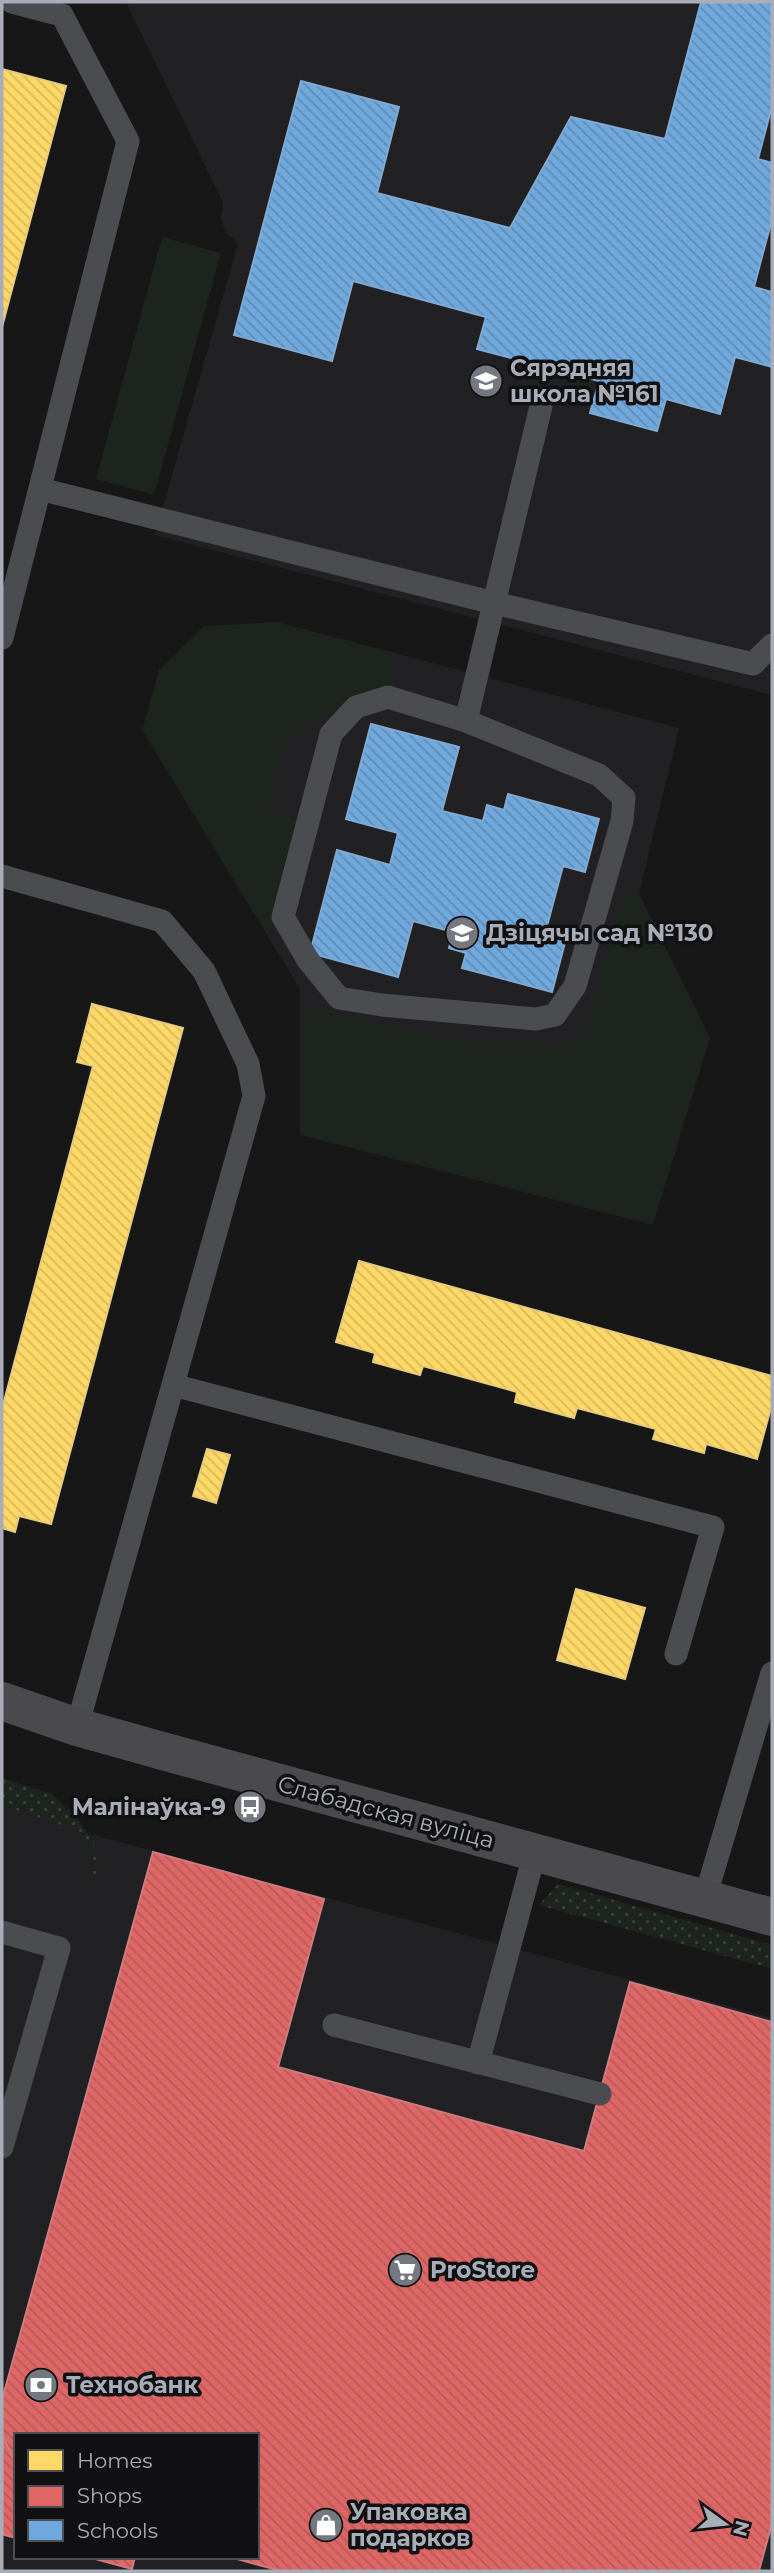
<svg xmlns="http://www.w3.org/2000/svg" width="774" height="2573" viewBox="0 0 774 2573" font-family="Montserrat,sans-serif">
<defs>
<pattern id="grass-dots" width="8" height="8" patternUnits="userSpaceOnUse" patternTransform="scale(1.75)"><rect width="8" height="8" fill="#1d241e"/><path d="M2 2h.1M6 6h.1" fill="none" stroke="#3b413d" stroke-width="1.8" stroke-linecap="round"/></pattern>
<pattern id="homes-back-hatch" width="6" height="6" patternUnits="userSpaceOnUse" patternTransform="scale(1.75)"><rect width="6" height="6" fill="#ffd966"/><path d="M-1 5l2 2M0 0l6 6M5-1l2 2" fill="none" stroke="#d6b85d"/></pattern>
<pattern id="shops-back-hatch" width="6" height="6" patternUnits="userSpaceOnUse" patternTransform="scale(1.75)"><rect width="6" height="6" fill="#e06666"/><path d="M-1 5l2 2M0 0l6 6M5-1l2 2" fill="none" stroke="#b45a5a"/></pattern>
<pattern id="schools-back-hatch" width="6" height="6" patternUnits="userSpaceOnUse" patternTransform="scale(1.75)"><rect width="6" height="6" fill="#6fa8dc"/><path d="M-1 5l2 2M0 0l6 6M5-1l2 2" fill="none" stroke="#608bb3"/></pattern>
</defs>
<rect width="100%" height="100%" fill="#171717"/>
<path fill="#212123" fill-rule="evenodd" d="M126,2H772V695L155,535L238,243L225,232L221,217L223,203Z
M277,622L679,728L639,894L710,1038L653,1225L300,1135V989L142,730L159,670L206,626Z
M2,1805L79,1831L772,2018V2571H2ZM16,2435H257V2557H16Z"/>
<path fill="url(#grass-dots)" d="M2,1778L52,1794L74,1814L93,1841L98,1864L95,1884L88,1842L79,1831L2,1805Z
M558,1884L772,1945V1969L539,1905Z"/>
<path fill="#1d241e" d="M162,237L221,253L154,495L96,479Z
M274,622L396,653L389,684L288,736L267,812L299,820L268,936L143,730L160,669L203,627Z
M623,892L639,894L709,1038L653,1224L300,1134L301,1007L471,1042L566,1045L585,1030Z"/>
<path fill="url(#homes-back-hatch)" stroke="#e5cc7f" stroke-width="2" d="M2,69L66,86L2,327Z
M92,1004L183,1028L51,1524L19,1516L15,1532L2,1528V1409L93,1066L77,1062Z
M359,1261L772,1376V1404L757,1459L706,1444L704,1453L653,1439L656,1429L577,1408L574,1418L515,1402L517,1392L423,1366L420,1375L373,1362L375,1353L336,1342Z
M207,1449L230,1455L216,1503L193,1496Z
M576,1589L645,1608L625,1679L557,1660Z"/>
<path fill="url(#shops-back-hatch)" stroke="#cf7b7f" stroke-width="2" d="M153,1852L324,1899L278,2067L584,2151L630,1982L772,2022V2523L759,2571H281L230,2557H257V2435H16V2463L2,2435V2400Z
M2,2435L16,2463V2538L4,2535L2,2531Z
M88,2557H135L132,2569Z"/>
<path fill="url(#schools-back-hatch)" stroke="#80aad1" stroke-width="2" d="M701,2H772V106L758,159L772,163V219L754,287L772,292V367L735,357L720,414L666,399L657,431L590,413L599,381L477,349L486,317L353,281L332,361L234,335L301,81L399,107L377,193L510,228L571,117L665,139Z
M371,724L459,747L442,811L483,821L487,805L504,810L508,794L599,819L585,872L563,866L546,930L567,935L552,992L462,968L466,953L449,948L453,932L413,921L398,977L310,953L337,850L390,865L398,833L346,819Z"/>
<g fill="none" stroke-linecap="round" stroke-linejoin="round">
<path stroke="#4b4c50" stroke-width="23" d="M40,489L494,603L753,664L772,645
M2,638L128,141L62,15L12,2
M388,697L466,721L599,775L624,798L622,821L575,986L555,1015L536,1019L382,1005L339,998L308,960L283,917L331,734L356,707Z
M466,721L541,406
M2,876L162,921L204,971L248,1064L254,1096L77,1727
M173,1385L713,1527L676,1654
M705,1898L772,1673
M2,1932L59,1948L2,2147
M334,2025L600,2094
M478,2063L535,1852"/>
<path stroke="#4a4a4e" stroke-width="38" d="M2,1701L77,1727L159,1750L772,1917"/>
</g>
<defs>
<symbol id="school-disc" viewBox="-11 -11 22 22"><circle r="9.5" fill="#757880" stroke="#111113"/><path d="M0-5L7-2L0 1L-7-2ZM-4 1L0 2.5L4 1V4Q0 6-4 4Z" fill="#fff"/></symbol>
<symbol id="bus-disc" viewBox="-11 -11 22 22"><circle r="9.5" fill="#757880" stroke="#111113"/><path d="M-5-6H5V4H4V6H2V4H-2V6H-4V4H-5ZM-3.5-4V0h7V-4ZM-3.5 1.2v1.5H-2V1.2ZM2 1.2v1.5H3.5V1.2Z" fill="#fff"/></symbol>
<symbol id="supermarket-disc" viewBox="-11 -11 22 22"><circle r="9.5" fill="#757880" stroke="#111113"/><path d="M-6-5.5h2.5l.6 2H6L4.5 2H-2.5L-4.4-4H-6ZM-1.5 3.2a1.3 1.3 0 1 0 .1 0ZM3 3.2a1.3 1.3 0 1 0 .1 0Z" fill="#fff"/></symbol>
<symbol id="bank-disc" viewBox="-11 -11 22 22"><circle r="9.5" fill="#757880" stroke="#111113"/><path d="M-6-4H6V4H-6ZM0-2.3a2.3 2.3 0 1 0 0 4.6a2.3 2.3 0 1 0 0-4.6Z" fill="#fff"/></symbol>
<symbol id="shop-disc" viewBox="-11 -11 22 22"><circle r="9.5" fill="#757880" stroke="#111113"/><path d="M-5-2.5h2.3a2.7 3.5 0 0 1 5.4 0H5L5.5 6h-11ZM-1.5-2.5h3a1.5 2.3 0 0 0-3 0Z" fill="#fff"/></symbol>
</defs>
<g fill-rule="evenodd">
<use href="#school-disc" x="467" y="362" width="38" height="38"/>
<use href="#school-disc" x="443" y="914" width="38" height="38"/>
<use href="#bus-disc" x="231" y="1788" width="38" height="38"/>
<use href="#supermarket-disc" x="386" y="2251" width="38" height="38"/>
<use href="#bank-disc" x="22" y="2366" width="38" height="38"/>
<use href="#shop-disc" x="307" y="2506" width="38" height="38"/>
</g>
<g text-anchor="middle" stroke-width="7" stroke-linejoin="round" paint-order="stroke">
<g font-size="23" font-weight="bold" fill="#a8adb8" stroke="#111113" text-anchor="start">
<text x="510" y="376">Сярэдняя<tspan x="510" dy="26">школа №161</tspan></text>
<text x="486" y="941">Дзіцячы сад №130</text>
<text x="226" y="1815" text-anchor="end">Малінаўка-9</text>
<text x="430" y="2278">ProStore</text>
<text x="66" y="2393">Технобанк</text>
<text x="350" y="2520">Упаковка<tspan x="350" dy="26">подарков</tspan></text>
</g>
<g font-size="23" fill="#a8adb8" stroke="#111113">
<text transform="translate(386 1812) rotate(15)" y="8">Слабадская вуліца</text>
</g>
</g>
<rect width="774" height="2573" fill="none" stroke="#a8adb8" stroke-width="7"/>
<rect x="14" y="2433" width="245" height="126" fill="#111113" stroke="#4d4f55" stroke-width="2"/>
<rect x="28" y="2450" width="35" height="21" fill="#ffd966" stroke="#4d4f55" stroke-width="2"/>
<text x="77" y="2468" font-size="21" fill="#a8adb8">Homes</text>
<rect x="28" y="2486" width="35" height="21" fill="#e06666" stroke="#4d4f55" stroke-width="2"/>
<text x="77" y="2503" font-size="21" fill="#a8adb8">Shops</text>
<rect x="28" y="2520" width="35" height="21" fill="#6fa8dc" stroke="#4d4f55" stroke-width="2"/>
<text x="77" y="2538" font-size="21" fill="#a8adb8">Schools</text>
<g transform="translate(725 2524) rotate(105)" stroke="#111113" stroke-width="5" paint-order="stroke">
<path d="M0-5L12 26L0 18L-12 26Z" fill="#a8adb8"/>
<text y="-10" font-size="19" font-weight="bold" text-anchor="middle" fill="#a8adb8">N</text>
</g>
</svg>
